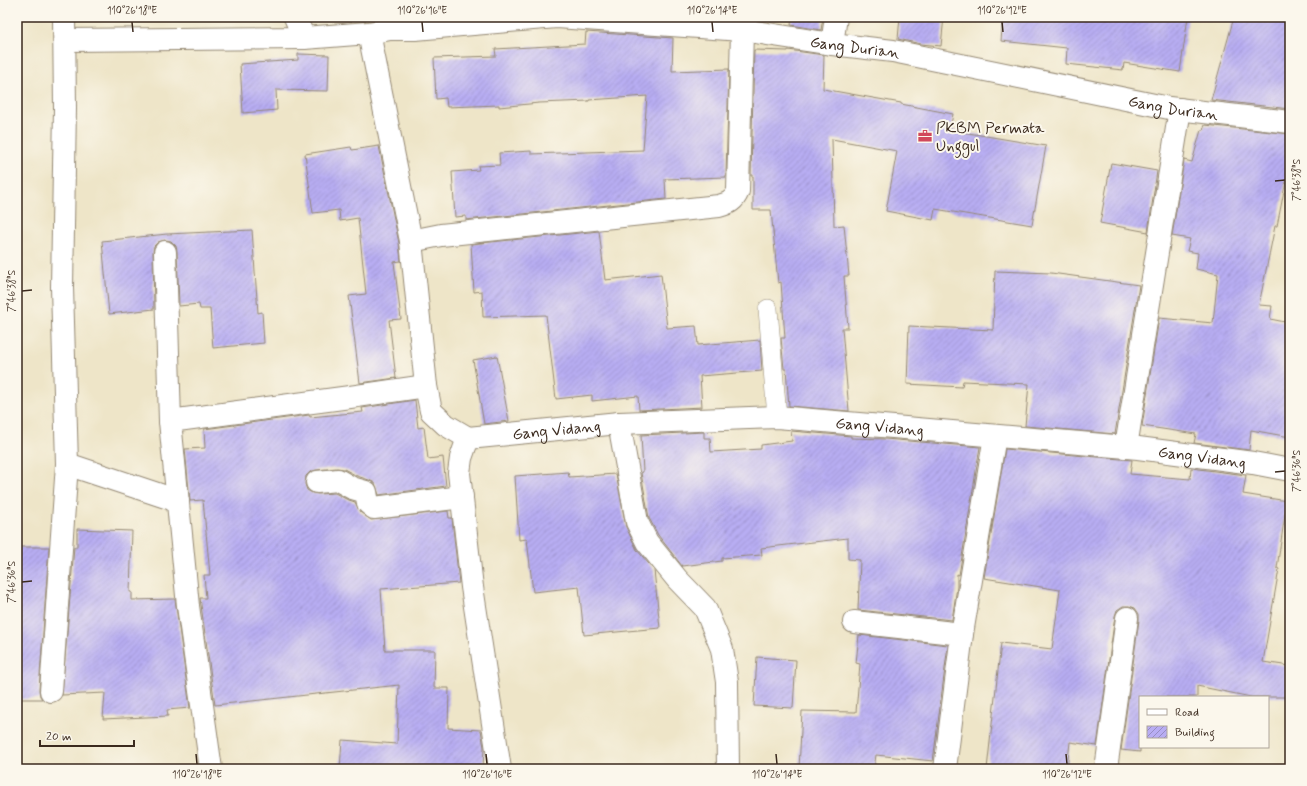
<svg xmlns="http://www.w3.org/2000/svg" width="1307" height="786" viewBox="0 0 1307 786" font-family="Mynerve,sans-serif">
<defs>
<pattern id="building-hatch" width="6" height="6" patternUnits="userSpaceOnUse"><rect width="6" height="6" fill="#b8adf3"/><path d="M-1 1l2-2M0 6l6-6M5 7l2-2" fill="none" stroke="#978dc4"/></pattern>
</defs>
<rect width="100%" height="100%" fill="#fbf7ec"/>
<filter id="ink" filterUnits="userSpaceOnUse"><feTurbulence type="fractalNoise" baseFrequency=".025" numOctaves="2"/><feDisplacementMap in="SourceGraphic" scale="8" xChannelSelector="R" yChannelSelector="G"/><feConvolveMatrix kernelMatrix="1 2 1 2 8 2 1 2 1" color-interpolation-filters="sRGB"/></filter>
<filter id="wash" filterUnits="userSpaceOnUse"><feTurbulence type="fractalNoise" baseFrequency=".012" numOctaves="4" result="noise"/><feDisplacementMap in="SourceGraphic" scale="16" xChannelSelector="R" yChannelSelector="G"/><feGaussianBlur stdDeviation="0.9" result="paint"/><feColorMatrix in="noise" values="0 0 0 0 0 0 0 0 0 0 0 0 0 0 0 0 0 1.4 0 .05"/><feComposite in="paint" operator="in"/></filter>
<g filter="url(#wash)">
<rect width="100%" height="100%" fill="#eee5c8"/>
<g id="blocks">
<path fill="url(#building-hatch)" d="M792,17H823L821,30L791,25Z
M900,17H944L941,46L921,44L898,39Z
M1003,17H1188L1180,72L1124,63L1123,70L1066,64L1067,48L1001,41Z
M1234,17H1290V109L1211,100Z
M586,32L673,38L672,71L729,69L726,177L665,179L666,199L466,220V216L455,217L452,172L479,170L478,166L500,165L499,153L531,151V154L643,150L647,96L589,100V101L539,103L499,107V105L447,107L446,98L436,99L434,58L496,56L495,49L585,44Z
M754,50L788,51V50L824,55L823,89L901,103V104L953,114L950,130L1046,146L1032,225L935,209L933,220L886,211L897,151L832,139L834,226L844,225L849,276H844L848,328H842L849,411L789,406L786,369H784L781,338H785L781,282L778,283L771,210H753V176H751Z
M298,54L329,55L328,91L276,90L277,110L243,113L240,64L298,60Z
M1205,125L1290,134V182L1286,181L1277,226H1275L1259,305L1272,306L1270,319L1290,323V437L1251,430L1249,450L1194,443L1196,434L1142,426L1159,318L1213,323L1218,274L1196,269L1198,253L1187,251L1190,239L1172,236L1184,160L1192,162L1201,130H1203Z
M379,146L399,243L401,261L394,262L401,319L389,320L396,378L360,383L349,296L366,294L358,218L340,221L339,210L313,213L305,154L351,147L352,150Z
M1111,163L1157,171L1148,232L1100,223Z
M252,230L258,313L262,312L264,343L213,348L210,309H200L199,304L179,306L177,251L176,246L171,241L165,240L158,242L154,246L153,252L154,309L109,314L102,241L167,234Z
M599,231L605,280L661,274L667,328L696,326L698,345L760,340L762,371L700,376L702,407L639,410L638,396L592,401V395L556,399L546,315L483,317L482,291L474,292L471,244Z
M995,271L1051,273L1139,285L1115,434L1025,426L1029,384L963,381L962,387L907,384L909,326L993,330Z
M497,356L509,421L484,424L473,360Z
M415,400L418,428L424,427L428,459L443,457L446,486L379,495L375,483L369,480L357,476L344,469L337,468L316,470L310,472L306,476L305,484L307,490L312,493L318,494L335,493L346,499L355,502L360,512L371,520L448,511L449,518H452L459,583L381,589L385,650H435L434,688H449L448,728L481,730L484,747L483,769H340L342,740L397,744L399,685L215,705L200,598H206L204,575H210L203,500L190,501L185,449L205,448L204,429L309,415L310,417L363,412L362,408Z
M791,431L851,436V438L885,439L980,447L959,575L957,574V587L952,620L858,610L860,560L848,559V538L761,548L762,555L722,558V561L682,566L658,535L649,518L641,473L643,472L641,435L704,432V438H710L711,452L761,449V445L792,441Z
M1005,449L1132,460L1130,474L1190,479L1191,468L1246,475L1243,494L1287,501L1277,568L1279,569L1263,662L1290,666V697H1251L1197,686V697H1140V752L1121,750L1139,620V614L1135,608L1129,606H1123L1117,610L1115,616L1097,746L1070,742L1067,769H987L1001,643L1052,649L1060,590L984,578Z
M568,472L569,477L616,474L626,527L637,550L654,570L660,628L584,635L579,587L533,592L527,539L519,540L515,476Z
M77,529L132,531L130,592H132V600L175,599L190,708L167,710L168,716L103,719L105,693L62,695L74,547H77Z
M17,547H49L39,690L40,696L42,699H17Z
M859,635L948,645L933,761L876,755L874,769H799L802,711L856,712L860,664L856,663Z
M757,657L796,660L793,708L754,706Z"/>
</g>
</g>
<g filter="url(#ink)">
<use href="#blocks" fill-opacity="0" stroke="#948873" stroke-width="1"/>
<g fill="none" stroke-linecap="round" stroke-linejoin="round">
<defs>
<path id="service" d="M768,309L777,417"/>
<g id="minor">
<path d="M295,17L304,38"/>
<path d="M369,33L411,241L426,386L431,411L446,425L468,438"/>
<path id="s1" d="M65,40L304,38L369,33L390,29H415L557,17L742,30L832,44L893,51L1169,108L1290,122"/>
<path d="M832,44L836,17"/>
<path d="M411,241L441,235L719,206C729,203 734,201 738,191L742,30"/>
<path d="M165,252L170,421L188,606L211,769"/>
<path d="M170,421L350,397L426,386"/>
<path d="M619,423L637,522L647,542L677,579L705,608L722,649L727,682L728,769"/>
<path id="s2" d="M468,438L619,423L777,417L1138,448L1253,463L1290,470"/>
<path d="M468,438L461,458L459,473L472,587L500,769"/>
<path d="M1126,447L1180,109"/>
<path d="M67,464L178,501"/>
<path d="M317,482L338,480L352,488L366,492L368,503L374,508L462,497"/>
<path d="M854,622L962,634"/>
<path d="M51,691L67,464L62,287L65,108L64,17"/>
<path d="M945,769L962,634L995,436"/>
<path d="M1106,769L1127,618"/>
</g>
</defs>
<use href="#service" stroke="#948873" stroke-width="20"/>
<use href="#minor" stroke="#948873" stroke-width="24"/>
<use href="#service" stroke="#fff" stroke-width="19"/>
<use href="#minor" stroke="#fff" stroke-width="22"/>
</g>
</g>
<path fill="none" stroke="#3b2a1e" stroke-width="1.5" d="M132,22L133,32M422,22L423,32M712,22L713,32M1002,22L1003,32M1275,181L1285,180M22,291L32,290M1275,472L1285,471M22,582L32,581M196,754L197,764M486,754L487,764M776,754L777,764M1066,754L1067,764"/>
<defs>
<symbol id="office-bare" viewBox="-9 -9 18 18"><path d="M-6-3h4V-5.5h4V-3h4V5H-6ZM-1-4.5V-3h2v-1.5ZM-6 0V1H6V0Z" fill="#d1495b" stroke="#fbf7ec" stroke-width="2.5" paint-order="stroke"/></symbol>
</defs>
<g fill-rule="evenodd">
<use href="#office-bare" x="915" y="126" width="20" height="20"/>
</g>
<g text-anchor="middle" stroke-width="4" stroke-linejoin="round" paint-order="stroke">
<g font-size="16" fill="#3b2a1e" stroke="#fbf7ec">
<text dy="6" stroke="none"><textPath href="#s1" startOffset="793">Gang Durian</textPath></text>
<text dy="6" stroke="none"><textPath href="#s1" startOffset="1117">Gang Durian</textPath></text>
<text dy="6" stroke="none"><textPath href="#s2" startOffset="413">Gang Vidang</textPath></text>
<text dy="6" stroke="none"><textPath href="#s2" startOffset="89">Gang Vidang</textPath></text>
<text dy="6" stroke="none"><textPath href="#s2" startOffset="737">Gang Vidang</textPath></text>
</g>
<g font-size="16" fill="#3b2a1e" stroke="#fbf7ec" text-anchor="start">
<text x="936" y="133">PKBM Permata<tspan x="936" dy="18">Unggul</tspan></text>
</g>
</g>
<rect width="1307" height="786" fill="none" stroke="#fbf7ec" stroke-width="44"/>
<rect x="1139" y="696" width="130" height="52" fill="#fbf7ec" stroke="#aea59a"/>
<rect x="1147" y="709" width="20" height="6" fill="#ffffff" stroke="#aea59a"/>
<text x="1175" y="716" font-size="12" fill="#3b2a1e">Road</text>
<rect x="1147" y="726" width="20" height="12" fill="url(#building-hatch)" stroke="#aea59a"/>
<text x="1175" y="736" font-size="12" fill="#3b2a1e">Building</text>
<path d="M40 740v6h94v-6" fill="none" stroke="#3b2a1e" stroke-width="2"/>
<text x="46" y="740" font-size="12" fill="#3b2a1e" stroke="#fbf7ec" stroke-width="3" paint-order="stroke">20 m</text>
<rect x="22" y="22" width="1263" height="742" fill="none" stroke="#3b2a1e" stroke-width="1.5"/>
<g font-size="10" text-anchor="middle" fill="#3b2a1e">
<text x="132" y="14">110°26'18"E</text>
<text x="422" y="14">110°26'16"E</text>
<text x="712" y="14">110°26'14"E</text>
<text x="1002" y="14">110°26'12"E</text>
<text transform="translate(1296 180) rotate(-90)" y="4">7°46'38"S</text>
<text transform="translate(11 291) rotate(-90)" y="4">7°46'38"S</text>
<text transform="translate(1296 471) rotate(-90)" y="4">7°46'36"S</text>
<text transform="translate(11 582) rotate(-90)" y="4">7°46'36"S</text>
<text x="197" y="778">110°26'18"E</text>
<text x="487" y="778">110°26'16"E</text>
<text x="777" y="778">110°26'14"E</text>
<text x="1067" y="778">110°26'12"E</text>
</g>
</svg>
